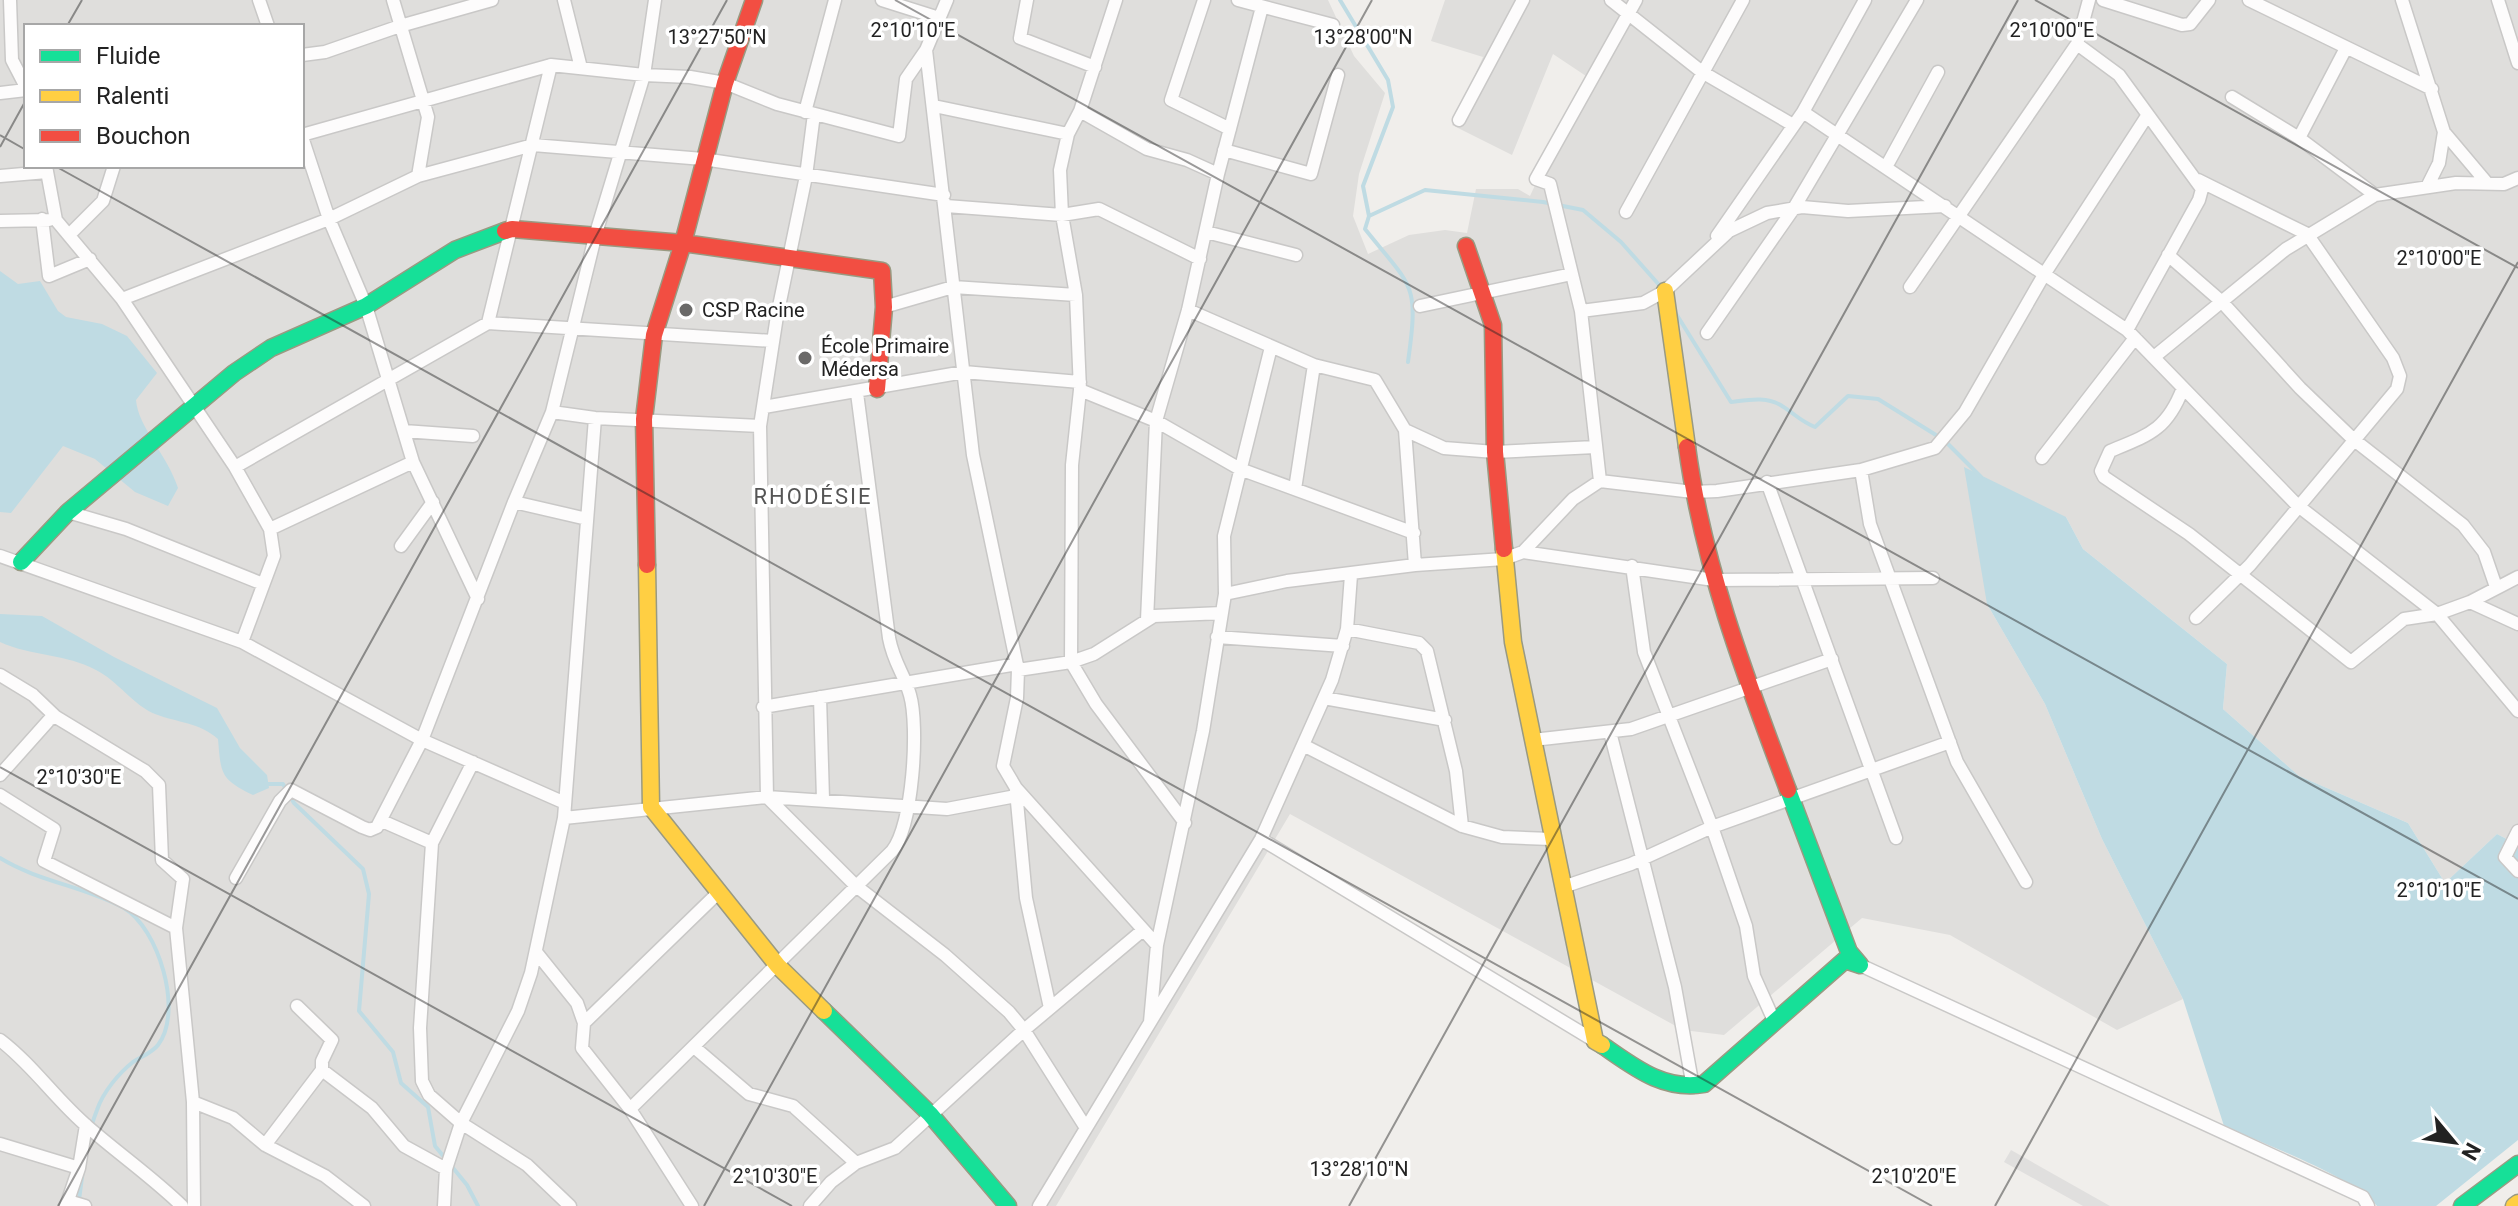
<svg xmlns="http://www.w3.org/2000/svg" width="2518" height="1206" viewBox="0 0 2518 1206" font-family="Roboto,sans-serif">
<rect width="100%" height="100%" fill="#f0eeeb"/>
<path fill="#dfdedc" fill-rule="evenodd" d="M0,0H1328L1354,56L1385,93L1359,174L1353,216L1368,254L1409,235L1445,230L1467,233L1476,189H1518L1530,196L1586,76L1553,54L1512,155L1452,125L1483,57L1431,41L1445,0H2518V845L2497,834L2445,883L2408,823L2299,776L2223,709L2227,664L2083,549L2066,517L1987,604L2045,704L2102,839L2183,999L2117,1030L1950,935L1862,918L1724,1035L1683,1030L1290,814L1056,1206H0ZM26,26H302V166H26Z"/>
<path fill="#e0dfde" d="M2011,1150L2110,1206H2083L2004,1162Z"/>
<path fill="#bfdbe3" d="M0,271L18,284L40,281L58,311L66,317L102,324L127,336L157,373L136,400C138,427 168,456 178,488L168,506L135,492L95,459L63,446L11,513L0,512Z
M1964,467L2066,517L2083,549L2227,664L2223,709L2299,776L2408,823L2445,883L2497,834L2518,845V1140L2436,1206H2377C2360,1180 2257,1141 2224,1126L2183,999L2102,839L2045,704L1987,604Z
M0,614L42,616L114,657L217,708L240,748L267,775L269,788L253,795C220,779 221,774 218,739C199,722 178,723 155,714C133,705 118,681 96,670C67,654 30,656 0,642Z"/>
<g fill="none" stroke-linecap="round" stroke-linejoin="round">
<path stroke="#bfdbe3" stroke-width="4" d="M1340,0L1388,80L1393,107L1363,186L1369,216L1365,229C1413,289 1419,282 1408,362
M1369,216L1425,190L1543,202L1583,210L1621,242L1661,287
M1675,312L1731,402C1748,400 1767,396 1782,406C1795,414 1800,421 1815,427L1848,396L1878,399L1944,440L1981,477
M264,784H283L294,803L363,869L369,894L359,1011L393,1052L401,1083L428,1107L435,1146L467,1185L478,1206
M0,858C39,882 84,886 124,908C158,928 184,1011 158,1045C153,1052 141,1057 133,1062C119,1073 103,1092 97,1110C86,1137 83,1171 79,1200"/>
<defs>
<path id="street" d="M10,0L12,60L26,87
M259,0L268,26
M393,0L428,117L418,176
M564,0L581,68
M655,0L644,75L690,77L725,83L777,104L899,136L906,79L926,50
M882,0L939,18
M947,0L926,50L973,455L1018,670
M1027,0L1020,38L1095,67
M1116,0L1080,111L1068,134L1060,170L1062,215L1076,295L1080,390L1072,465L1071,662L1096,704L1185,823
M1204,0L1171,100L1230,129
M1238,0L1333,25
M1611,0L1702,72L1793,125
M2089,0L2077,44L2119,75L2202,189L2199,200L2127,330
M2103,0L2182,25L2190,24L2209,0
M2249,0L2432,89
M2402,0L2444,132L2487,183
M2498,0L2518,63
M2346,48L2299,138L2375,195
M302,55L325,52L400,26L492,0
M0,93L26,90
M2232,97L2299,138
M934,106L1068,134
M1080,111L1147,149L1187,160L1218,174
M805,112L835,0
M1803,112L2127,330L2297,505L2437,614L2518,711
M814,114L806,176L777,316L760,426L767,797L856,886L945,955L1009,1012L1024,1030L1086,1128
M1459,120L1523,0
M302,135L551,65
M302,137L329,219L366,306L413,462L478,599
M1224,150L1311,174L1338,75
M46,166L56,220L122,299L235,467L270,529L274,556L242,642
M1886,167L1938,72
M0,176L47,172
M2427,187L2439,163L2444,132
M946,206L1062,215L1099,209L1200,259
M1626,212L1743,0
M42,219L49,276L90,259
M0,221L49,220
M1206,232L1296,255
M69,235L103,201L114,166
M1717,236L1803,112L1865,0
M2168,255L2222,302L2300,388L2353,439L2463,525L2484,552L2496,587
M1910,287L2077,44
M122,299L329,219L418,176L533,145L703,159L944,195
M1420,306L1572,274
M884,307L953,287L1076,295
M1188,310L1314,365L1375,380L1405,430L1415,565
M1581,311L1643,303L1665,291L1729,231L1767,213L1802,207L1848,211L1945,206
M488,323L551,65L644,75L596,233L552,412L514,502
M1707,333L1794,208L1917,0
M2154,357L2286,249L2375,195L2456,183L2504,184L2518,178
M2183,388C2167,430 2149,435 2110,451L2101,471L2104,477L2189,534L2351,662L2404,619L2437,614L2470,602L2518,624
M1080,390L1156,421L1240,469L1414,533
M764,407L964,372L1080,382
M552,412L595,418L760,426
M1405,430L1444,448L1495,452L1595,447
M404,431L473,436
M2042,458L2135,338
M235,467L488,323L773,341
M1861,470L1870,524L1957,762L2026,882
M1600,481L1581,311L1550,184L1536,179L1636,0
M1767,482L1896,838
M1295,489L1314,365
M68,512L126,529L263,584
M270,529L413,462
M401,546L433,502
M1523,552L1714,580L1933,578
M0,556L242,642L422,740L565,803
M1632,566L1644,652L1712,827L1746,926L1754,976L1775,1023
M1225,594L1287,581L1415,565L1504,559L1523,552L1573,499L1600,481L1693,492L1717,491L1861,470L1935,448L1965,412L2045,273L2147,116
M2470,602L2518,577
M2196,618L2250,565L2397,389L2400,376L2393,358L2307,234L2198,180
M1147,620L1156,421L1188,310L1218,174L1262,7
M1347,629L1419,643L1427,651L1456,771L1462,826
M1217,637L1343,646
M0,675L33,695L56,717
M820,697L823,799
M1324,698L1445,720
M763,707L1017,664
M1610,732L1675,987L1693,1087
M1533,740L1631,729L1832,659
M1303,745L1462,826L1502,837L1551,839
M473,762L432,843L420,1028L422,1081L429,1095L461,1123L527,1165L570,1206
M0,775L50,719L56,717L145,771L159,785L162,860L183,879L176,928L193,1102L194,1206
M1016,791L1026,898L1050,1008
M0,795L54,829L44,861L176,928
M564,818L767,797L947,809L1016,796
M382,821L432,843
M2518,831L2505,857L2518,871
M1261,839L1595,1041
M236,878L280,801L291,790L362,827L370,830L377,827L422,740L514,502L587,519
M1563,887L1631,864L1712,827L1950,742
M1157,945L1016,788L1003,766L1017,698L1018,670L1071,662L1094,654L1154,616L1222,613
M536,952L577,1003L584,1023L582,1048L630,1109L692,1206
M1860,965L2363,1197L2368,1206
M297,1006L332,1040L322,1061V1070L372,1108L404,1146L446,1169
M1150,1022L1157,945L1203,731L1225,594L1224,536L1271,347
M584,1023L719,892
M0,1040C33,1065 56,1100 88,1127C119,1154 152,1177 182,1206
M694,1047L749,1094L793,1106L856,1163
M193,1102L233,1118L265,1145L325,1176L364,1206
M630,1109L892,851C913,826 919,726 910,695C904,673 894,664 889,638L857,393
M0,1144L79,1168L86,1125
M265,1145L322,1070
M68,1201L85,1206
M66,1206L79,1168
M444,1206L446,1169L461,1123L518,1011L531,973L564,818L595,418
M810,1206L831,1182L856,1163L895,1148L1024,1030L1143,930
M1039,1206L1261,839L1332,680L1347,629L1351,575"/>
<path id="fast" d="M21,562L68,512L234,373L271,348L366,306L455,250L505,231
M824,1011L930,1114L1008,1206
M1602,1045C1634,1067 1663,1091 1704,1084L1845,960L1860,965L1849,952L1788,790
M2462,1206L2518,1164"/>
<path id="slow" d="M1665,291L1687,447
M1504,549L1513,642L1595,1041L1602,1045
M647,565L651,807L778,966L824,1011
M2514,1206L2518,1203"/>
<path id="jam" d="M505,231L512,229L683,243L882,271L884,307L877,389
M1466,246L1493,325L1495,452L1504,549
M1687,447C1703,566 1746,678 1788,790
M647,565L644,419L654,335L683,243L725,83L754,0"/>
</defs>
<use href="#street" stroke="#c9c8c7" stroke-width="15"/>
<use href="#fast" stroke="#999a82" stroke-width="19"/>
<use href="#slow" stroke="#999a82" stroke-width="19"/>
<use href="#jam" stroke="#999a82" stroke-width="19"/>
<use href="#street" stroke="#fdfcfc" stroke-width="12"/>
<use href="#fast" stroke="#16e098" stroke-width="16"/>
<use href="#slow" stroke="#ffcf43" stroke-width="16"/>
<use href="#jam" stroke="#f24e42" stroke-width="16"/>
</g>
<path fill="none" stroke="#222" stroke-width="2" stroke-opacity="0.45" d="M895,0L2518,899M2035,0L2518,268M67,26L82,0M0,135L26,150M0,147L26,100M55,166L1932,1206M0,767L792,1206M58,1206L727,0M704,1206L1372,0M1349,1206L2018,0M1995,1206L2518,262"/>
<g fill="#6a6968" stroke="#fff" stroke-width="3">
<circle cx="686" cy="310" r="8"/>
<circle cx="805" cy="358" r="8"/>
</g>
<g text-anchor="middle" stroke-width="7" stroke-linejoin="round" paint-order="stroke">
<g font-size="20" fill="#222" stroke="#fff" text-anchor="start">
<text x="702" y="317">CSP Racine</text>
<text x="821" y="353">École Primaire<tspan x="821" dy="23">Médersa</tspan></text>
</g>
<g font-size="22" letter-spacing="2" fill="#555" stroke="#fff">
<text x="813" y="504">RHODÉSIE</text>
</g>
</g>
<g font-size="20" text-anchor="middle" fill="#222" stroke="#fff" stroke-width="7" stroke-linejoin="round" paint-order="stroke">
<text x="913" y="37">2°10'10"E</text>
<text x="2052" y="37">2°10'00"E</text>
<text x="717" y="44">13°27'50"N</text>
<text x="1363" y="44">13°28'00"N</text>
<text x="2439" y="265">2°10'00"E</text>
<text x="79" y="784">2°10'30"E</text>
<text x="2439" y="897">2°10'10"E</text>
<text x="1359" y="1176">13°28'10"N</text>
<text x="775" y="1183">2°10'30"E</text>
<text x="1914" y="1183">2°10'20"E</text>
</g>
<rect x="24" y="24" width="280" height="144" fill="#ffffff" stroke="#a7a7a7" stroke-width="2"/>
<rect x="40" y="50" width="40" height="12" fill="#16e098" stroke="#a7a7a7" stroke-width="2"/>
<text x="96" y="64" font-size="24" fill="#222222">Fluide</text>
<rect x="40" y="90" width="40" height="12" fill="#ffcf43" stroke="#a7a7a7" stroke-width="2"/>
<text x="96" y="104" font-size="24" fill="#222222">Ralenti</text>
<rect x="40" y="130" width="40" height="12" fill="#f24e42" stroke="#a7a7a7" stroke-width="2"/>
<text x="96" y="144" font-size="24" fill="#222222">Bouchon</text>
<g transform="translate(2454 1142) rotate(119)" stroke="#ffffff" stroke-width="6" paint-order="stroke">
<path d="M0-6L14 30L0 20L-14 30Z" fill="#222222"/>
<text y="-12" font-size="22" font-weight="bold" text-anchor="middle" fill="#222222">N</text>
</g>
</svg>
